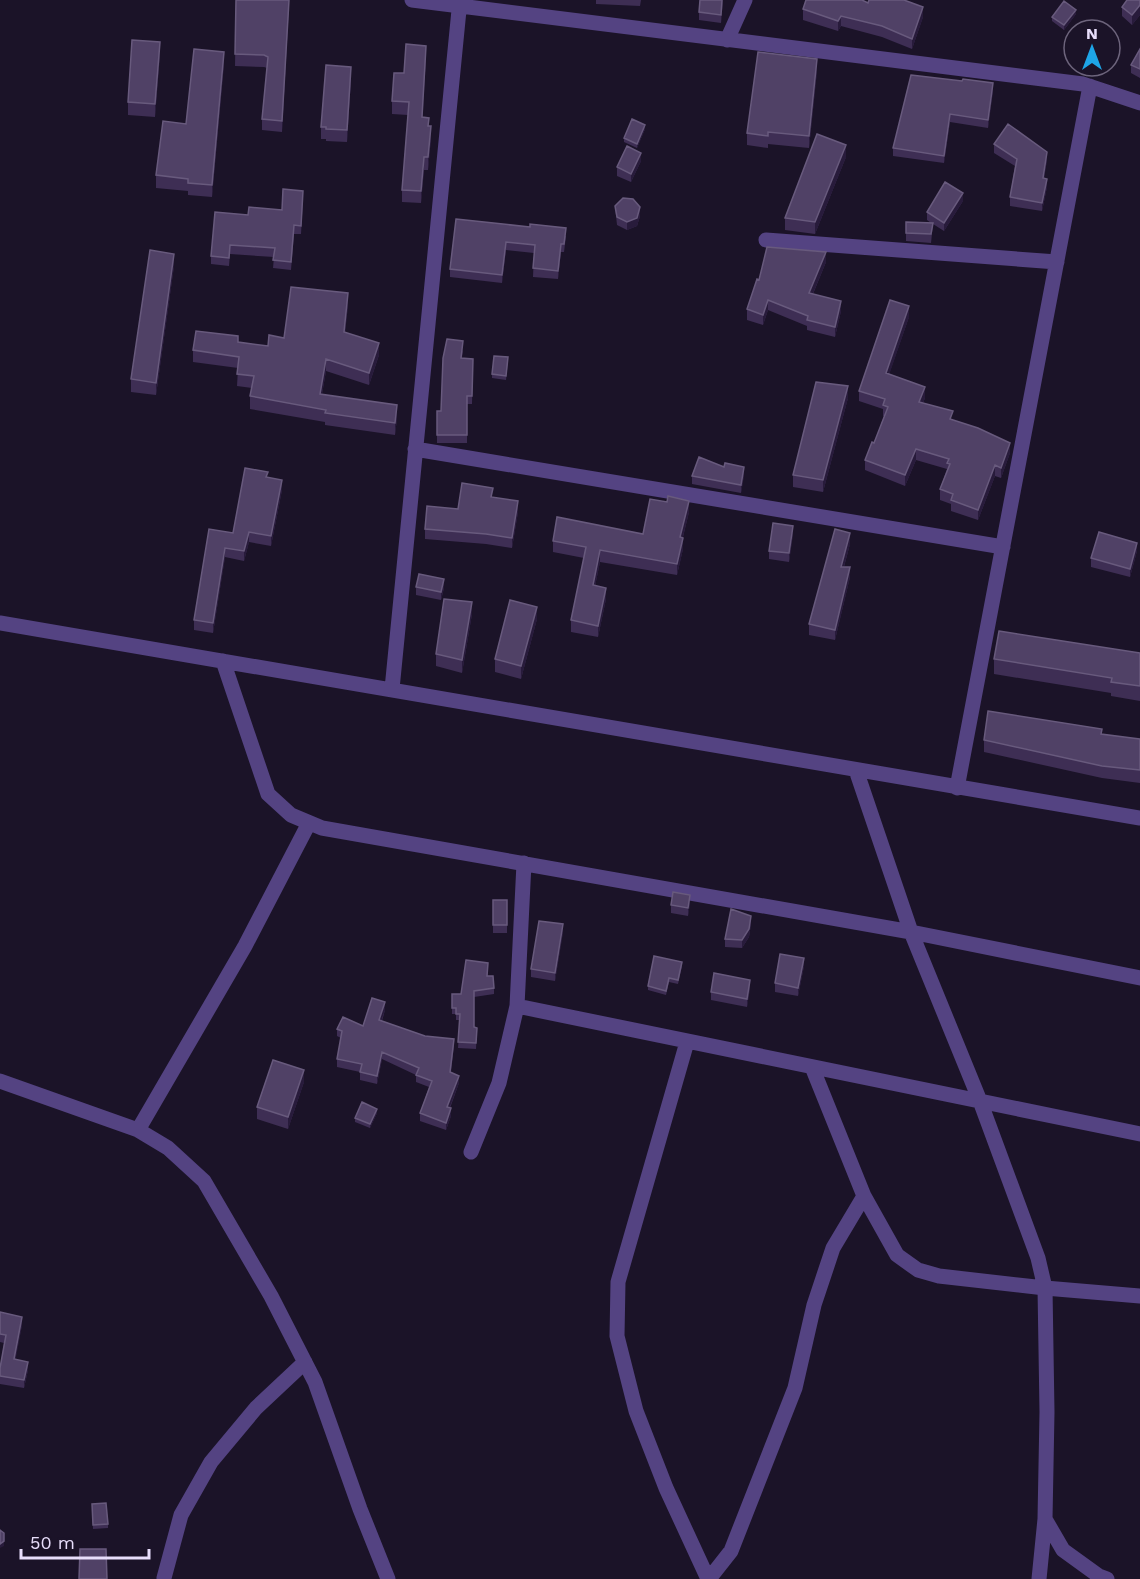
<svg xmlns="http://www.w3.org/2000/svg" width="1140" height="1579" viewBox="0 0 1140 1579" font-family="'Work Sans',sans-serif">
<rect width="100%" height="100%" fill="#1b1328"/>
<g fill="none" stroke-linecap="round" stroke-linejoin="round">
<path stroke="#544382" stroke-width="15" d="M412,0L1083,84L1140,103
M727,40L745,0
M766,240L1057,262
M415,449L1003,547
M0,623L1140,818
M223,661L268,794L291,815L322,828L911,932L1140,978
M392,689L460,0
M856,770L911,932L980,1101L1038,1258L1045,1288L1047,1412L1045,1519L1039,1579
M957,788L1090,86
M517,1006L1140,1134
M687,1042L618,1282L617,1336L636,1411L666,1488L708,1579
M812,1067L864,1196L897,1255L918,1270L939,1276L1045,1288L1140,1296
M0,1081L138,1130L168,1148L204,1181L271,1296L315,1382L360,1509L388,1579
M138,1130L245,946L309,823
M471,1152L499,1083L517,1006L524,863
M1045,1519L1063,1550L1099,1576L1107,1579
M164,1578L181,1515L211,1462L256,1408L305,1362
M709,1579L731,1551L795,1388L814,1305L833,1248L864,1196"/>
</g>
<path fill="#3e2e54" d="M236,0L289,6L282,132L262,130V119L267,68L264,67L235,66Z
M596,0H641L640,6L596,4Z
M723,0L721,23L699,20V12Z
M1140,0V15L1132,25L1122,16V7Z
M803,9L923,17L912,49L882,37L841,26L838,31L803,20Z
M1076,14L1064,30L1052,21V17Z
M1140,49V78L1131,73V65Z
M160,54L155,117L128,115V102Z
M426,58L422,117L429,126L431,138L428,170H424L421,203L402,202V190L408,115L392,114V101L404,73Z
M224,64L212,197L188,195V191L156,188V175L186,124Z
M817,71L809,148L768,144V148L747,145V133Z
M911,75L993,91L988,128L950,122L944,163L893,156V148Z
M351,79L347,142L326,141V139H321V127Z
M645,129L637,148L624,142V138Z
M994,144L1047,160L1044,178L1047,187L1042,211L1010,206V197L1015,166L994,153Z
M846,157L815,234L785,230V218Z
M641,161L631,182L617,176V167Z
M303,199L301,234H294L291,270L273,268L274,257L230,254L229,266L211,264V256L248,215L282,210Z
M963,201L944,231L933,224L931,243L906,241V222L931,223L927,220V212Z
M615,206L640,216L637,226L627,230L617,225Z
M456,219L566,236L564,252H561L558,279L533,277L534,253L506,250L502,283L450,277V269Z
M826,262L813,294L841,311L835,337L807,330V326L768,310L763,325L747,320V309L759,280Z
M174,266L156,395L131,392V379Z
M348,305L345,333L379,355L369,385L326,371L322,394L397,418L395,435L325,425V422L250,409V396L252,388L237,386L238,368L193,362V350L238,342L268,346Z
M909,317L889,374L925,398L923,403L1010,453L1001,478L995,476L978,520L951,511V504L940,500V489L947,469L916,460L905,486L865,470V460L874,443L884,416H883V409L859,401V391Z
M463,349L462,358L473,359L472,404H467V443H437V411H441Z
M508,361L506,380L492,378V374Z
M848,398L823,492L793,487V475Z
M744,475L741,493L692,484V476Z
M268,477L282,490L271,546L249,542L244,561L225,557L213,633L194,630V620L209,529L233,533Z
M493,498L518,512L512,548L486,544L425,539V529L458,509Z
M689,512L683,537V549L677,575L600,562L595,586L606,599L598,637L571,632V620L584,558L553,552V541L643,534Z
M793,534L789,562L769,559V551Z
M850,544L844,567L850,577L835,640L809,635V624Z
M1137,551L1130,577L1091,567V558Z
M416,587L444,588L441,600L416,595Z
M472,614L462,673L436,666V654Z
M537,619L521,679L495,672V659Z
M1140,653V701L1111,696V693L994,674V659Z
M1140,739V783L1102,778L984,752V740Z
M493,900H507V933H493Z
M690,903L688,916L671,913V905Z
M751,924L749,937L742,948L725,947V939Z
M563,932L555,981L531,977V969Z
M682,966L678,984L669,982L666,995L648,990V986Z
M804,966L798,996L775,992V983Z
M488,969L487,976L494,988V994L474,997V1027L477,1028L476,1049L458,1048L460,1020H456V1014H452V994H461Z
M750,988L747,1007L711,1000V992Z
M385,1010L382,1021L454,1046L451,1072L459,1083L450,1108L451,1116L446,1130L420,1121V1113L429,1087L416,1082V1075L382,1059L377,1084L360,1080V1072L337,1067V1059L341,1038L337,1036V1029L363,1026Z
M304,1082L288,1129L257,1119V1107Z
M377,1113L370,1128L355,1122V1118Z
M0,1312L22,1325L15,1360L28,1370L24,1388L0,1384V1368L4,1343L0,1342Z
M92,1504L108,1524V1528L93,1529Z"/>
<path fill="#281b3b" d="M289,0V6L282,132V121Z
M722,0H723L721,23V15Z
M1140,5V15L1132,25V15Z
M923,7V17L912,49V39Z
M1076,10V14L1064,30V25Z
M841,16V26L838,31V21Z
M160,42V54L155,117V104Z
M426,46V58L422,129V117Z
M224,52V64L212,197V185Z
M817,59V71L809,148V136Z
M351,67V79L347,142V130Z
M993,83V91L988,128V120Z
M950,114V122L944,163V156Z
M645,125V129L637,148V144Z
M431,126V138L428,170V157Z
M846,145V157L815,234V222Z
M1047,152V160L1043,186V178Z
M641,153V161L631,182V174Z
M424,157V170L421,203V191Z
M1047,179V187L1042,211V203Z
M963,193V201L944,231V223Z
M640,207V216L637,226L627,230V222Z
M506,242V250L502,283V275Z
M561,244V252L558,279V271Z
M826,252V262L809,303V293Z
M174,254V266L156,395V383Z
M348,293V305L344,344V332Z
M768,300V310L763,325V315Z
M841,301V311L835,337V327Z
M909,306V317L886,384V373Z
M379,343V355L369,385V373Z
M326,359V371L320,406V394Z
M848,386V398L823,492V480Z
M925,387V398L919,412V402Z
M397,405V418L395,435V423Z
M1010,443V453L1001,478V468Z
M916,449V460L905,486V475Z
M995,465V476L978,520V510Z
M744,467V475L741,493V485Z
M282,480V490L271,546V536Z
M518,501V512L512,548V538Z
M689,501V512L680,548V537Z
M793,526V534L789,562V553Z
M249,532V542L244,561V551Z
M850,533V544L841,577V567Z
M683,538V549L677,575V564Z
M1137,543V551L1130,577V569Z
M225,548V557L213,633V623Z
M600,550V562L593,596V585Z
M850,567V577L835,640V630Z
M444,579V588L441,600V592Z
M606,588V599L598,637V626Z
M472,602V614L462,673V660Z
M537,607V619L521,679V666Z
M690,895V903L688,916V908Z
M751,916V924L749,937L742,948V940Z
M563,924V932L555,981V973Z
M804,958V966L798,996V988Z
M750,980V988L747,1007V999Z
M385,1002V1010L379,1027V1020Z
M382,1052V1059L377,1084V1076Z
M304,1070V1082L288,1129V1117Z
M459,1076V1083L447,1114V1107Z
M451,1108V1116L446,1130V1123Z
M377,1109V1113L370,1128V1124Z
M22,1317V1325L14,1368V1359Z
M28,1362V1370L24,1388V1380Z
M4,1541V1546L0,1548V1544Z"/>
<path fill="#504166" stroke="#685a7d" stroke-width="1.5" d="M236,0H289L282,121L262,119L268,57L264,55L235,54Z
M700,0H722L721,15L699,12Z
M806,0H862L868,3L869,0H904L923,7L912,39L882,26L841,16L838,21L803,9Z
M1127,0H1140V5L1132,15L1122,7Z
M1064,1L1076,10L1064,25L1052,17Z
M132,40L160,42L155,104L128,102Z
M406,44L426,46L422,117L429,118L428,126H431L428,157H424L421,191L402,190L409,102L392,101L394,73H404Z
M194,49L224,52L212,185L188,183V179L156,175L163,121L186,124Z
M1140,49V69L1131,65Z
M758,52L817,59L809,136L768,132V136L747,133Z
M326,65L351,67L347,130L326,129V127H321Z
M911,75L962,81L963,79L993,83L988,120L950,114L944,156L893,148Z
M632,119L645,125L637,144L624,138Z
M1008,124L1047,152L1043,178L1047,179L1042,203L1010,197L1017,159L994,144Z
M817,134L846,145L815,222L785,218Z
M627,146L641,153L631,174L617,167Z
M945,182L963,193L944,223L927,212Z
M283,189L303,191L301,226L294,225L291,262L273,260L275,248L230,245L229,258L211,256L215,212L248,215L249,207L282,210Z
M623,198L633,199L640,207L637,218L627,222L617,217L615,206Z
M456,219L530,227V224L566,228L564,244H561L558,271L533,268L535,245L506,242L502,275L450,269Z
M906,222L933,223L931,234L906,233Z
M767,247L826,252L809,293L841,301L835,327L807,320L808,316L768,300L763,315L747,309L757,279L759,280Z
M150,250L174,254L156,383L131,379Z
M291,287L348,293L344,332L379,343L369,373L326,359L320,394L397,405L395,423L325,413L326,410L250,396L254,376L237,374L239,357L193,350L196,331L238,336V342L268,346L269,335L284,338Z
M890,300L909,306L886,373L925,387L919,402L953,411L950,419L978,428L1010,443L1001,468L995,465L978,510L951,500L953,494L940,489L950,464L947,463L949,459L916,449L905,475L865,460L872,442L874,443L888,407L883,405L885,399L859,391Z
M447,339L463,341L461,358L473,359L472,396H467V435H437V411H441L443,358Z
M494,356L508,357L506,376L492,374Z
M816,382L848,386L823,480L793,475Z
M699,457L724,467L725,463L744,467L741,485L692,476Z
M245,468L268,472L266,477L282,480L271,536L249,532L244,551L225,548L213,623L194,620L209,529L233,533Z
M462,483L493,488L491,497L518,501L512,538L486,534L425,529L427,506L458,509Z
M668,496L689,501L680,537L683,538L677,564L600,550L593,585L606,588L598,626L571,620L586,547L553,541L557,517L643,534L650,499L667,502Z
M773,523L793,526L789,553L769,551Z
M835,529L850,533L841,567H850L835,630L809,624Z
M1099,532L1137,543L1130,569L1091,558Z
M419,574L444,579L441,592L416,587Z
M444,599L472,602L462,660L436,654Z
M510,600L537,607L521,666L495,659Z
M999,631L1140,653V686L1111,682L1112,678L994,659Z
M988,711L1102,729L1101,734L1140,739V770L1102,766L984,740Z
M673,892L690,895L688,908L671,905Z
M493,900H507V925H493Z
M731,909L751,916L749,929L742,940L725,939Z
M539,921L563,924L555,973L531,969Z
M780,954L804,958L798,988L775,983Z
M654,956L682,962L678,980L669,978L666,991L648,986Z
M466,960L488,963L487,976H493L494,988L474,991V1027L477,1028L476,1043L458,1042L460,1014H456V1008H452V994H461Z
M714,973L750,980L747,999L711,992Z
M372,998L385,1002L379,1020L425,1036L454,1039L450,1072L459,1076L447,1107L451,1108L446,1123L420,1113L432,1081L416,1075L419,1068L382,1052L377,1076L360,1072L362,1064L337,1059L342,1031L337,1029L343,1017L363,1026Z
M273,1060L304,1070L288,1117L257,1107Z
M362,1102L377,1109L370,1124L355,1118Z
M0,1312L22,1317L14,1359L28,1362L24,1380L0,1376V1368L6,1335L0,1334Z
M106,1503L108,1524L93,1525L92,1504Z
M0,1530L4,1533V1541L0,1544Z
M80,1549H106L107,1579H79Z"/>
<g transform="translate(1092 48)"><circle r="28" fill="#1b1328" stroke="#6d647c" stroke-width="1.5"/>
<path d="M0-4.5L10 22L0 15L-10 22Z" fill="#1ea5e7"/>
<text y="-9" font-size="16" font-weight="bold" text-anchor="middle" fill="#e8defb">N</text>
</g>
<path d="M21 1549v9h128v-9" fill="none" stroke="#e8defb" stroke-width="3"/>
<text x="30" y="1549" font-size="18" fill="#e8defb" stroke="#1b1328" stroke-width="4.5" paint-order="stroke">50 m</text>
</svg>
